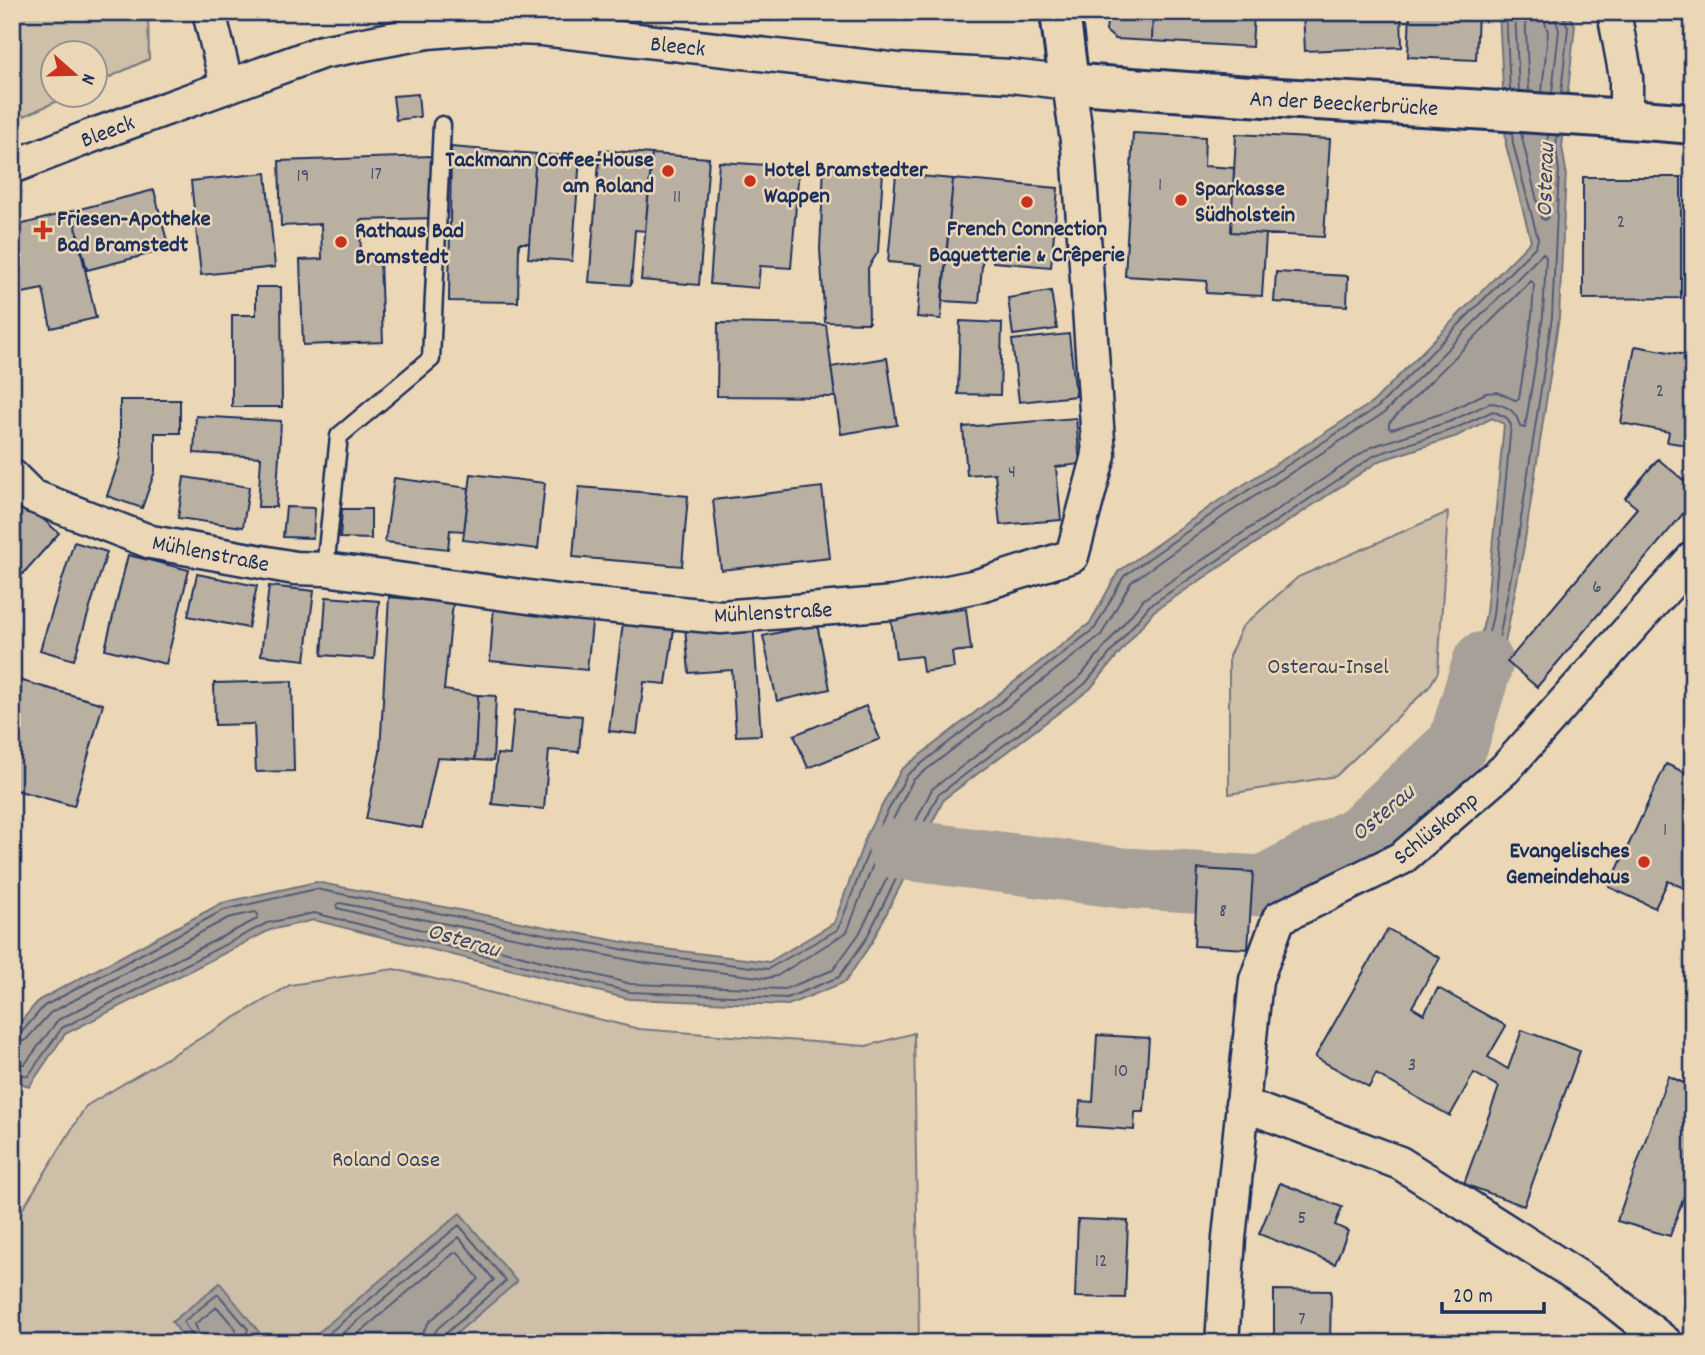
<svg xmlns="http://www.w3.org/2000/svg" width="1705" height="1355" viewBox="0 0 1705 1355" font-family="Dekko,sans-serif">
<rect width="100%" height="100%" fill="#ebd7b5"/>
<filter id="ink" filterUnits="userSpaceOnUse"><feTurbulence type="fractalNoise" baseFrequency=".0143" numOctaves="2"/><feDisplacementMap in="SourceGraphic" scale="14" xChannelSelector="R" yChannelSelector="G"/><feConvolveMatrix kernelMatrix="1 2 1 2 8 2 1 2 1" color-interpolation-filters="sRGB"/></filter>
<g filter="url(#ink)">
<path fill="#cdbfa8" stroke="#747783" stroke-width="2" d="M12,12H148L149,59L95,84L94,52H52V94L71,95L22,117L12,103Z
M1448,512L1438,672L1429,687L1336,776L1229,794V656L1242,627L1298,577Z
M394,969L639,1029L866,1046L914,1033L919,1343H12V1226L86,1106L290,985Z"/>
<path fill="#a7a099" stroke="#6f7381" stroke-width="2" d="M1499,12H1567L1575,25L1562,147L1566,171L1559,317L1524,546L1490,719L1470,747L1442,738L1469,689L1486,613L1504,424L1492,418L1457,436L1379,461L1154,611L1090,689L944,799L872,942L845,982L788,1005L629,999L314,920L270,930L65,1034L29,1087L12,1078V1032L39,1000L222,903L316,882L648,947L769,962L834,923L867,834L901,770L1090,623L1118,572L1218,501L1373,402L1531,241L1506,145Z
M460,1213L517,1282L445,1343H306Z
M220,1283L259,1332L246,1343H188L172,1322Z"/>
<g fill="none" stroke-linecap="round" stroke-linejoin="round">
<path stroke="#535c76" stroke-width="2" d="M1506,12L1510,90
M1515,12L1519,91
M1525,12L1529,91
M1542,92L1548,32L1542,12
M1552,93L1559,30L1553,12
M1561,93L1568,28L1562,12
M1521,133L1541,218L1545,220L1548,217L1551,171L1547,147L1548,135
M1543,253L1546,257L1543,316L1525,428L1520,427C1517,412 1506,404 1490,403L1451,421L1371,447L1144,599L1079,678L932,789L859,934L833,970L785,989L631,984L337,908V904L340,903L645,963L767,978L777,976L847,932L882,841L913,780L1101,635L1131,582L1227,514L1384,413Z
M1531,281L1534,284L1532,315L1519,399L1515,400L1497,392L1486,393L1447,412L1392,429L1389,428V423Z
M12,1036L20,1034L44,1006L224,910L316,889L646,954L768,969L837,930L840,925L874,837L907,775L1095,628L1124,576L1222,507L1378,407L1536,246L1538,239L1513,144L1512,133
M12,1045L26,1040L50,1013L228,918L255,912L258,914L257,919L58,1020L25,1064H12
M12,1072L28,1076L62,1028L267,923L314,913L630,992L787,998L839,977L866,939L938,795L1085,684L1149,606L1375,455L1454,429L1493,411L1507,418L1511,425L1493,615L1475,691L1454,731L1456,735L1468,737L1484,716L1517,545L1552,317L1559,171L1556,148L1557,135
M193,1343V1337L183,1322L218,1294L248,1329L243,1343
M202,1343L195,1324L217,1307L236,1329L234,1343
M317,1343L459,1225L506,1281L444,1335L441,1343
M331,1343L459,1237L494,1280L438,1328L433,1335L432,1343
M347,1343L454,1253L458,1252L479,1279L429,1322L423,1332L422,1343"/>
<path stroke="#a7a099" stroke-width="61" d="M899,849L1123,878L1263,886L1362,834L1458,744L1483,662"/>
</g>
<path fill="#bab0a1" stroke="#1b2f5e" stroke-width="2" d="M1108,12H1153L1152,41L1115,39L1106,31Z
M1153,12H1254L1252,47L1152,41Z
M1303,12H1401L1402,47L1305,51Z
M1410,12H1478L1476,60L1408,57Z
M418,94L420,117L396,120L393,96Z
M1133,133L1205,137L1204,166L1234,168L1231,232L1266,234L1262,296L1206,293L1207,281L1125,276Z
M1236,134L1330,139L1324,237L1231,232Z
M451,147L536,154L529,243H519L518,302L449,301Z
M600,150L652,154L645,231L635,230L631,285L589,282Z
M536,154L580,157L572,261L528,258Z
M652,154L709,158L699,285L641,280Z
M432,156L435,218L360,220L361,260L380,259L383,342L303,345L300,260L322,259L321,224L281,226L279,161Z
M719,162L799,167L791,268L760,266L758,288L710,284Z
M824,166L883,171L878,252L868,268L869,323L825,322L820,249Z
M266,173L275,267L201,275L191,181Z
M896,174L953,179L941,319L917,317L922,265L888,262Z
M1583,177H1681V298L1583,299Z
M953,179L1058,188L1051,267L993,262V252H983L979,303L942,301Z
M154,190L169,249L87,270L72,211Z
M72,211L96,318L51,328L43,289L12,295V227Z
M1276,272L1348,276L1347,306L1274,302Z
M256,287H281L282,407H232V315H256Z
M1051,291L1057,329L1013,335L1008,298Z
M960,321L1002,323L1000,395L958,394Z
M718,323L826,325L835,397L717,396Z
M1069,334L1076,396L1019,402L1012,340Z
M1689,341L1693,342V446L1667,442L1669,432L1621,423L1635,346L1686,355Z
M887,358L897,425L841,434L831,367Z
M120,400H180V433H155V471L142,508L107,496L120,458Z
M196,416L281,421L276,507H258L261,457L194,453Z
M1076,418L1080,464L1056,467L1061,520L1000,525L995,473L967,475L963,427Z
M1658,459L1693,488V502L1537,687L1507,662L1637,508L1625,498Z
M471,474L545,483L538,549L463,540Z
M184,477L249,487L243,527L178,518Z
M394,478L469,488L464,531L450,530L448,549L385,542Z
M579,487L688,496L682,566L573,557Z
M822,487L830,558L721,570L713,500Z
M12,492L59,533L12,586Z
M286,507L315,508L313,538L283,537Z
M342,509H371V539L340,538Z
M74,542L107,552L74,660L40,650Z
M128,555L189,570L166,664L105,649Z
M197,574L257,586L248,628L188,616Z
M269,586L314,591L305,660L261,655Z
M326,597L379,601L374,659L322,655Z
M389,597L453,603L444,690L478,695L475,760L437,758L422,828L366,819L380,752Z
M494,605L593,614L587,670L490,661Z
M966,609L971,650L952,652L954,668L923,672L921,656L896,659L891,618Z
M753,622L761,735L736,736L732,670L689,673L685,627Z
M623,623L674,629L666,684L644,682L637,734L609,731Z
M817,624L830,689L777,701L763,636Z
M12,678L103,704L74,806L12,789Z
M292,681L294,771L256,772L254,724L215,725L214,683Z
M478,695L496,696L493,761L475,760Z
M866,706L880,739L808,768L794,735Z
M514,710L582,716L579,752L549,750L544,809L492,804L497,754L510,755Z
M1666,764L1693,776V892L1668,881L1655,908L1609,887Z
M1198,869L1253,872L1248,949L1194,946Z
M1388,929L1440,958L1412,1007L1424,1014L1438,988L1506,1026L1488,1057L1508,1069L1522,1030L1580,1051L1524,1206L1464,1184L1499,1087L1474,1073L1450,1116L1376,1074L1369,1087L1315,1057Z
M1097,1035L1149,1038L1144,1112H1135L1134,1130L1078,1126L1080,1101L1093,1102Z
M1668,1076L1693,1087V1171L1670,1236L1617,1221Z
M1280,1183L1342,1207L1335,1225L1348,1231L1335,1264L1259,1234Z
M1078,1219L1128,1221L1125,1298L1075,1297Z
M1274,1290L1331,1291L1330,1343H1274Z"/>
<g fill="none" stroke-linecap="round" stroke-linejoin="round">
<defs>
<path id="service" d="M325,569L339,436L431,359L442,125"/>
<path id="minor" d="M209,12L227,86
M1614,12L1626,77V119
M12,167L94,135L322,52L428,32L489,27L542,29L898,70L1011,76L1069,83L1078,148L1099,455L1072,556L977,586L894,603L721,617L565,602L325,569L295,568L151,542L32,496L12,476
M1242,1104L1400,1163L1598,1289L1666,1343
M1222,1343L1229,1238L1256,980L1279,918L1402,858L1505,769L1693,558"/>
<path id="tertiary" d="M1060,12L1069,83C1277,101 1485,107 1693,124"/>
</defs>
<use href="#service" stroke="#1b2f5e" stroke-width="21"/>
<use href="#minor" stroke="#1b2f5e" stroke-width="37"/>
<use href="#tertiary" stroke="#1b2f5e" stroke-width="44"/>
<use href="#service" stroke="#ebd7b5" stroke-width="16"/>
<use href="#minor" stroke="#ebd7b5" stroke-width="32"/>
<use href="#tertiary" stroke="#ebd7b5" stroke-width="38"/>
</g>
</g>
<g fill="#c8321e" stroke="#ebd7b5" stroke-width="2.5">
<circle cx="668" cy="171" r="7"/>
<circle cx="750" cy="181" r="7"/>
<circle cx="1181" cy="200" r="7"/>
<circle cx="1027" cy="202" r="7"/>
<path d="M39.5 219.5h7v7h7v7h-7v7h-7v-7h-7v-7h7z"/>
<circle cx="341" cy="242" r="7"/>
<circle cx="1644" cy="862" r="7"/>
</g>
<g text-anchor="middle" stroke-width="5" stroke-linejoin="round" paint-order="stroke">
<g font-size="19" fill="#434f6f">
<text x="376" y="179">17</text>
<text x="303" y="181">19</text>
<text x="1160" y="190">1</text>
<text x="677" y="202">11</text>
<text x="1621" y="227">2</text>
<text x="1660" y="396">2</text>
<text x="1012" y="477">4</text>
<text x="1597" y="592">6</text>
<text x="1665" y="835">1</text>
<text x="1223" y="916">8</text>
<text x="1412" y="1070">3</text>
<text x="1121" y="1076">10</text>
<text x="1302" y="1223">5</text>
<text x="1101" y="1266">12</text>
<text x="1302" y="1324">7</text>
</g>
<g font-size="23" fill="#1b2f5e" stroke="#ebd7b5">
<text transform="translate(678 45) rotate(6)" y="8">Bleeck</text>
<text transform="translate(1344 102) rotate(3)" y="8">An der Beeckerbrücke</text>
<text transform="translate(107 130) rotate(-21)" y="8">Bleeck</text>
<text transform="translate(211 552) rotate(11)" y="8">Mühlenstraße</text>
<text transform="translate(773 611) rotate(-3)" y="8">Mühlenstraße</text>
<text transform="translate(1435 827) rotate(-39)" y="8">Schlüskamp</text>
</g>
<g font-size="23" font-weight="bold" fill="#1b2f5e" stroke="#ebd7b5" text-anchor="start">
<text x="654" y="166" text-anchor="end">Tackmann Coffee-House<tspan x="654" dy="26">am Roland</tspan></text>
<text x="764" y="176">Hotel Bramstedter<tspan x="764" dy="26">Wappen</tspan></text>
<text x="1195" y="195">Sparkasse<tspan x="1195" dy="26">Südholstein</tspan></text>
<text x="57" y="225">Friesen-Apotheke<tspan x="57" dy="26">Bad Bramstedt</tspan></text>
<text x="1027" y="235" text-anchor="middle">French Connection<tspan x="1027" dy="26">Baguetterie &amp; Crêperie</tspan></text>
<text x="355" y="237">Rathaus Bad<tspan x="355" dy="26">Bramstedt</tspan></text>
<text x="1630" y="857" text-anchor="end">Evangelisches<tspan x="1630" dy="26">Gemeindehaus</tspan></text>
</g>
<g font-size="23" fill="#364569" stroke="#ebd7b5">
<text x="1328" y="673">Osterau-Insel</text>
<text x="386" y="1166">Roland Oase</text>
</g>
<g font-size="24" font-style="italic" fill="#37466a" stroke="#ebd7b5">
<text transform="translate(1544 180) rotate(-88)" y="8">Osterau</text>
<text transform="translate(1382 812) rotate(-40)" y="8">Osterau</text>
<text transform="translate(464 939) rotate(16)" y="8">Osterau</text>
</g>
</g>
<rect width="1705" height="1355" fill="none" stroke="#ebd7b5" stroke-width="42"/>
<rect x="21" y="21" width="1663" height="1313" fill="none" stroke="#1b2f5e" stroke-width="2.5" filter="url(#ink)"/>
<g transform="translate(74 74) rotate(110)"><circle r="33" fill="#ebd7b5" stroke="#989492" stroke-width="2"/>
<path d="M0-5L12 26L0 18L-12 26Z" fill="#c8321e"/>
<text y="-10" font-size="19" font-weight="bold" text-anchor="middle" fill="#1b2f5e">N</text>
</g>
<path d="M1442 1302v10h102v-10" fill="none" stroke="#1b2f5e" stroke-width="3.5"/>
<text x="1453" y="1302" font-size="21" fill="#1b2f5e" stroke="#ebd7b5" stroke-width="5" paint-order="stroke">20 m</text>
</svg>
